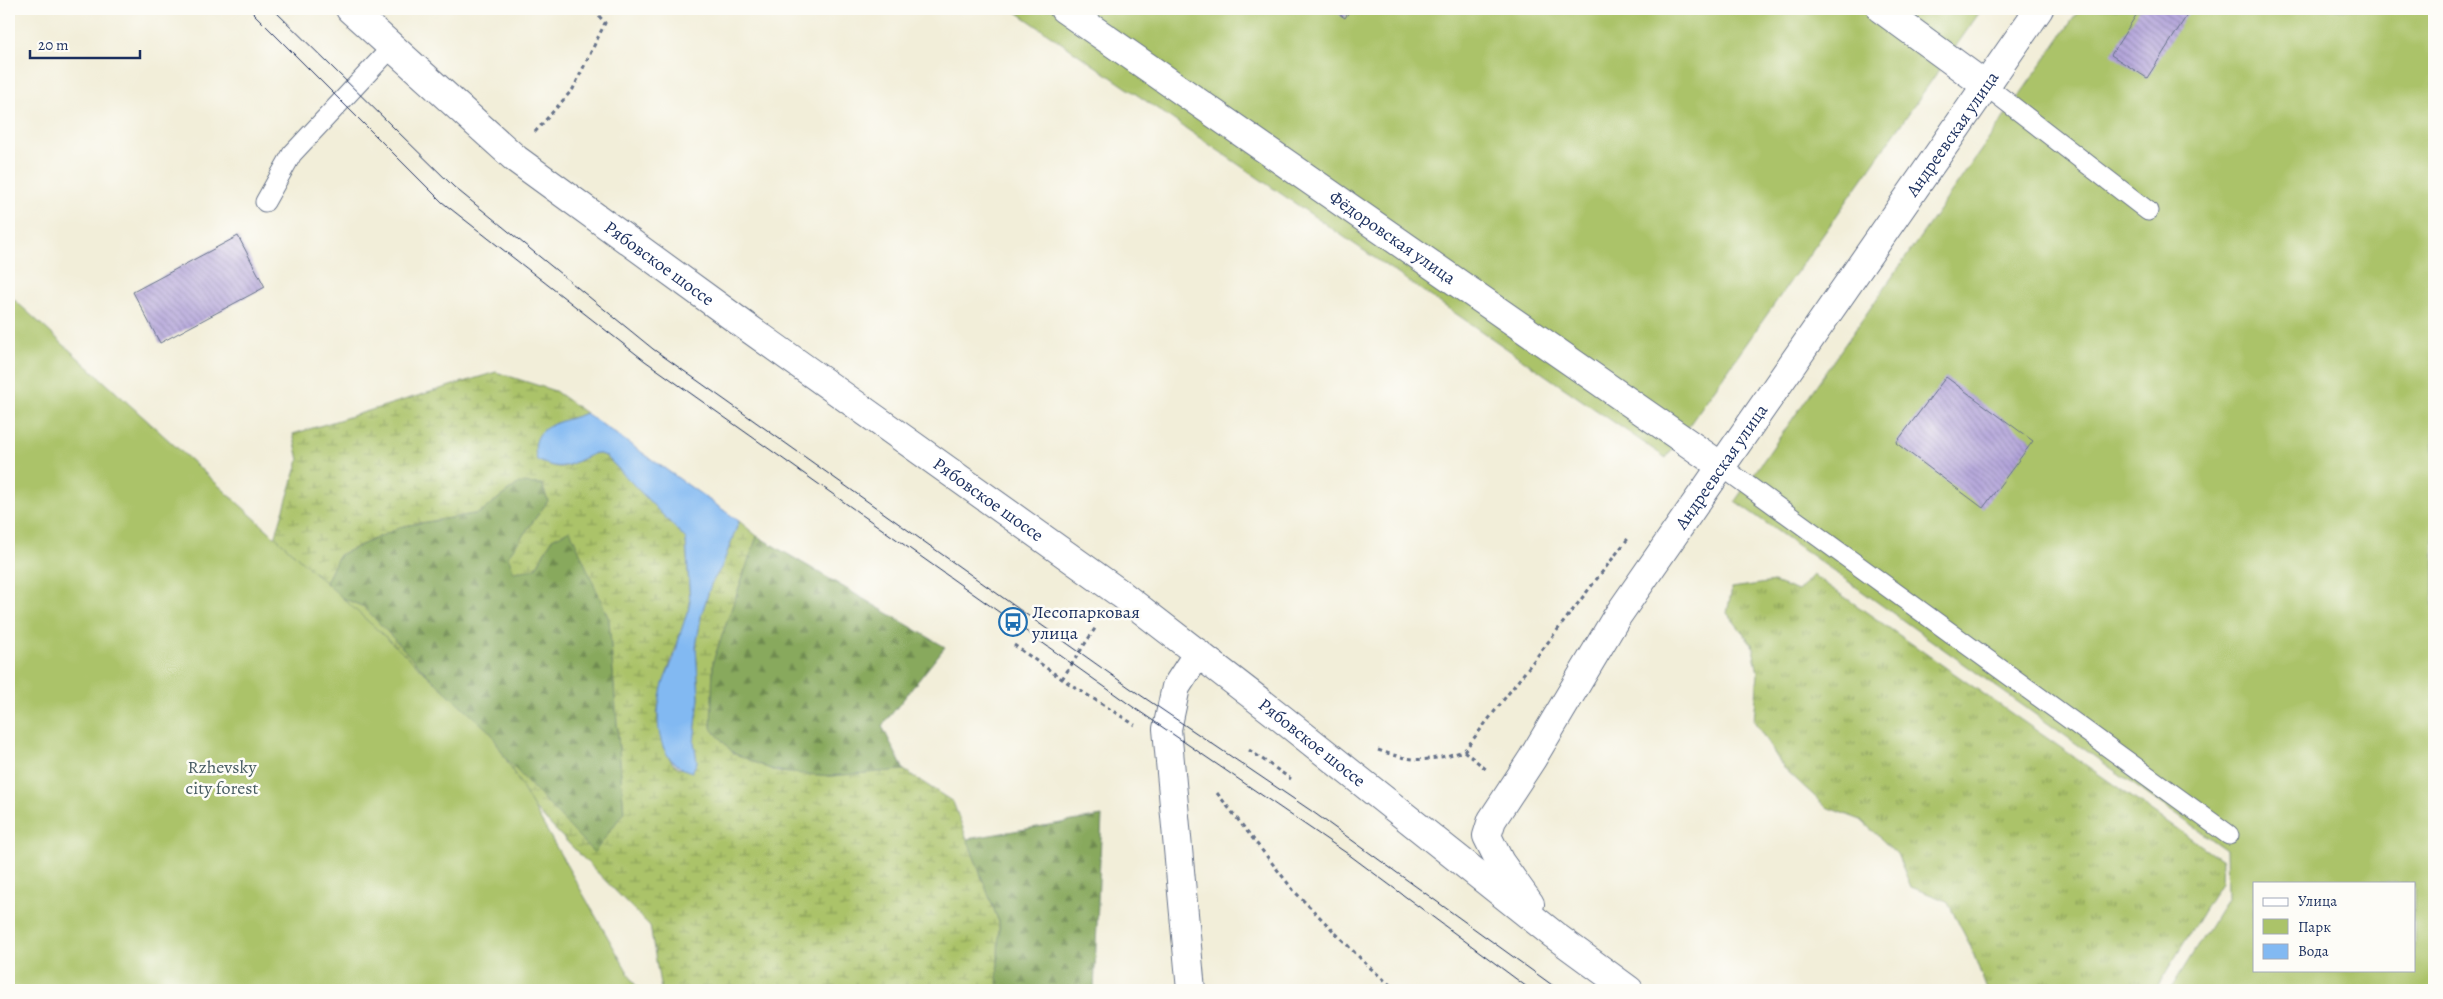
<svg xmlns="http://www.w3.org/2000/svg" width="2443" height="999" viewBox="0 0 2443 999" font-family="Alegreya,serif">
<defs>
<pattern id="grass-tufts" width="24" height="20" patternUnits="userSpaceOnUse" patternTransform="scale(1.25)"><rect width="24" height="20" fill="#abc369"/><path d="M3 7l-1-3M5 7V3M7 7l1-3M15 17l-1-3M17 17v-4M19 17l1-3" fill="none" stroke="#8a9f5a"/></pattern>
<pattern id="forest-firs" width="22" height="20" patternUnits="userSpaceOnUse" patternTransform="scale(1.25)"><rect width="22" height="20" fill="#88a95d"/><path d="M5 1l3.5 6h-7zM16 11l3.5 6h-7z" fill="#6e8a50"/></pattern>
<pattern id="wetland-marsh" width="20" height="14" patternUnits="userSpaceOnUse" patternTransform="scale(1.25)"><rect width="20" height="14" fill="#abc369"/><path d="M1 5h8M5 5V1M11 12h8M15 12V8" fill="none" stroke="#8a9f5a"/></pattern>
<pattern id="building-back-hatch" width="6" height="6" patternUnits="userSpaceOnUse" patternTransform="scale(1.25)"><rect width="6" height="6" fill="#b1a2d9"/><path d="M-1 5l2 2M0 0l6 6M5-1l2 2" fill="none" stroke="#8f84b3"/></pattern>
</defs>
<rect width="100%" height="100%" fill="#fdfcf7"/>
<filter id="ink" filterUnits="userSpaceOnUse"><feTurbulence type="fractalNoise" baseFrequency=".02" numOctaves="2"/><feDisplacementMap in="SourceGraphic" scale="10" xChannelSelector="R" yChannelSelector="G"/><feConvolveMatrix kernelMatrix="1 2 1 2 8 2 1 2 1" color-interpolation-filters="sRGB"/></filter>
<filter id="wash" filterUnits="userSpaceOnUse"><feTurbulence type="fractalNoise" baseFrequency=".0096" numOctaves="4" result="noise"/><feDisplacementMap in="SourceGraphic" scale="20" xChannelSelector="R" yChannelSelector="G"/><feGaussianBlur stdDeviation="1.12" result="paint"/><feColorMatrix in="noise" values="0 0 0 0 0 0 0 0 0 0 0 0 0 0 0 0 0 1.4 0 .05"/><feComposite in="paint" operator="in"/></filter>
<g filter="url(#wash)">
<rect width="100%" height="100%" fill="#f2eed9"/>
<path fill="url(#grass-tufts)" stroke="#637964" d="M1813,575L2222,860L2221,883L2155,990H1987L1970,945L1947,901L1911,887L1897,854L1861,820L1826,807L1783,767L1754,721L1758,673L1752,644L1727,613L1732,588L1774,582L1798,591Z"/>
<path fill="url(#forest-firs)" stroke="#526c5e" d="M519,483L542,484L548,501L508,556L535,569L552,539L570,529L609,619L624,812L594,854L364,607L334,595L326,582L339,555L403,526L479,513Z
M757,536L945,647L882,726L904,770C848,775 785,785 734,753C726,748 718,736 711,728L713,661Z
M1102,816L1094,990H997L999,923L967,839Z"/>
<path fill="url(#wetland-marsh)" stroke="#637964" fill-rule="evenodd" d="M496,372L555,391L586,413C561,424 542,419 535,451C561,480 566,463 596,453L606,456L686,539L690,602L688,611L663,685L657,713L663,747L673,764L680,769L697,762L694,742L699,698L696,647L701,616L711,584L722,565L739,521L757,536L713,661L711,728L733,753L777,772L831,776L904,770L953,802L999,923L997,990H661L650,926L340,611L271,551L299,460L293,434ZM519,483L542,484L548,501L508,556L514,572L535,569L552,539L570,530L609,619L624,812L594,853L364,607L335,595L326,582L339,555L403,526L479,513Z"/>
<path fill="#abc369" stroke="#637964" fill-rule="evenodd" d="M1012,9H1982L1666,458Z
M2080,9H2434V990H2170L2227,899L2226,850L1735,501ZM2254,883H2414V970H2254Z
M9,295L491,733L638,990H9Z"/>
<path fill="#82b9f2" stroke="#4e74a8" d="M586,413L739,521L722,566L711,584L701,616L696,647L699,698L694,742L697,762L692,772C654,762 654,715 663,684C666,673 673,663 676,651C679,637 683,624 688,611L690,602L686,539L606,456L596,453C571,462 565,474 537,460C527,423 563,423 586,413Z"/>
<g id="blocks">
<path fill="url(#building-back-hatch)" d="M1331,9H1351L1345,18Z
M2140,9H2191L2147,78L2111,55Z
M238,236L265,287L160,343L133,292Z
M1946,377L2033,441L1983,508L1896,443Z"/>
</g>
</g>
<g filter="url(#ink)">
<use href="#blocks" fill-opacity="0" stroke="#667289" stroke-width="1"/>
<g fill="none" stroke-linecap="round" stroke-linejoin="round">
<defs>
<path id="lane" d="M1985,85L2148,211
M265,202L292,154L392,47
M1721,466L2229,835"/>
<g id="street">
<path id="s1" d="M1064,9L1721,466"/>
<path d="M1881,9L1985,85"/>
</g>
<g id="secondary">
<path id="s2" d="M350,9L516,159L744,325L1121,594L1275,713L1554,935L1629,990"/>
<path id="s3" d="M1530,904L1500,862L1487,836L1492,820L1532,759L1616,618L2039,9"/>
<path d="M1191,990L1167,729L1176,687L1198,653"/>
</g>
</defs>
<use href="#lane" stroke="#667289" stroke-width="21"/>
<use href="#street" stroke="#667289" stroke-width="30"/>
<use href="#secondary" stroke="#667289" stroke-width="30"/>
<path stroke="#667289" stroke-width="3" stroke-dasharray="4 4" stroke-linecap="butt" d="M535,132L573,89L605,23L593,9
M1014,645L1062,679L1135,725
M1062,679L1096,627
M1249,750L1291,779
M1378,750C1415,763 1426,762 1464,751L1630,536
M1464,751L1487,770
M1217,793L1294,891L1368,966L1396,990"/>
<use href="#lane" stroke="#fff" stroke-width="19"/>
<use href="#street" stroke="#fff" stroke-width="28"/>
<use href="#secondary" stroke="#fff" stroke-width="28"/>
<path stroke="#1b2f5e" stroke-width="1" d="M249,9L442,202L645,361L1133,707L1348,854L1531,990
M273,9L454,187L653,349L1130,688L1313,812L1559,990"/>
</g>
</g>
<defs>
<symbol id="bus-ring" viewBox="-11 -11 22 22"><circle r="9.5" fill="#fdfcf7" stroke="#1f6fb2" stroke-width="1.5"/><path d="M-5-6H5V4H4V6H2V4H-2V6H-4V4H-5ZM-3.5-4V0h7V-4ZM-3.5 1.2v1.5H-2V1.2ZM2 1.2v1.5H3.5V1.2Z" fill="#1f6fb2"/></symbol>
</defs>
<g fill-rule="evenodd">
<use href="#bus-ring" x="997" y="606" width="32" height="32"/>
</g>
<g text-anchor="middle" stroke-width="5" stroke-linejoin="round" paint-order="stroke">
<g font-size="18" fill="#1b2f5e" stroke="#fdfcf7">
<text dy="6" stroke="none"><textPath href="#s3" startOffset="924">Андреевская улица</textPath></text>
<text dy="6" stroke="none"><textPath href="#s1" startOffset="400">Фёдоровская улица</textPath></text>
<text dy="6" stroke="none"><textPath href="#s2" startOffset="401">Рябовское шоссе</textPath></text>
<text dy="6" stroke="none"><textPath href="#s3" startOffset="519">Андреевская улица</textPath></text>
<text dy="6" stroke="none"><textPath href="#s2" startOffset="806">Рябовское шоссе</textPath></text>
<text dy="6" stroke="none"><textPath href="#s2" startOffset="1211">Рябовское шоссе</textPath></text>
</g>
<g font-size="18" fill="#1b2f5e" stroke="#fdfcf7" text-anchor="start">
<text x="1032" y="618">Лесопарковая<tspan x="1032" dy="21">улица</tspan></text>
</g>
<g font-size="18" fill="#465b61" stroke="#fdfcf7">
<text x="222" y="773">Rzhevsky<tspan x="222" dy="21">city forest</tspan></text>
</g>
</g>
<rect width="2443" height="999" fill="none" stroke="#fdfcf7" stroke-width="30"/>
<rect x="2253" y="882" width="162" height="90" fill="#fdfcf7" stroke="#a3aaba"/>
<rect x="2263" y="898" width="25" height="8" fill="#ffffff" stroke="#a3aaba"/>
<text x="2298" y="906" font-size="15" fill="#1b2f5e">Улица</text>
<rect x="2263" y="919" width="25" height="15" fill="#abc369" stroke="#a3aaba"/>
<text x="2298" y="932" font-size="15" fill="#1b2f5e">Парк</text>
<rect x="2263" y="944" width="25" height="15" fill="#82b9f2" stroke="#a3aaba"/>
<text x="2298" y="956" font-size="15" fill="#1b2f5e">Вода</text>
<path d="M30 50v8h110v-8" fill="none" stroke="#1b2f5e" stroke-width="2.5"/>
<text x="38" y="50" font-size="15" fill="#1b2f5e" stroke="#fdfcf7" stroke-width="4" paint-order="stroke">20 m</text>
</svg>
